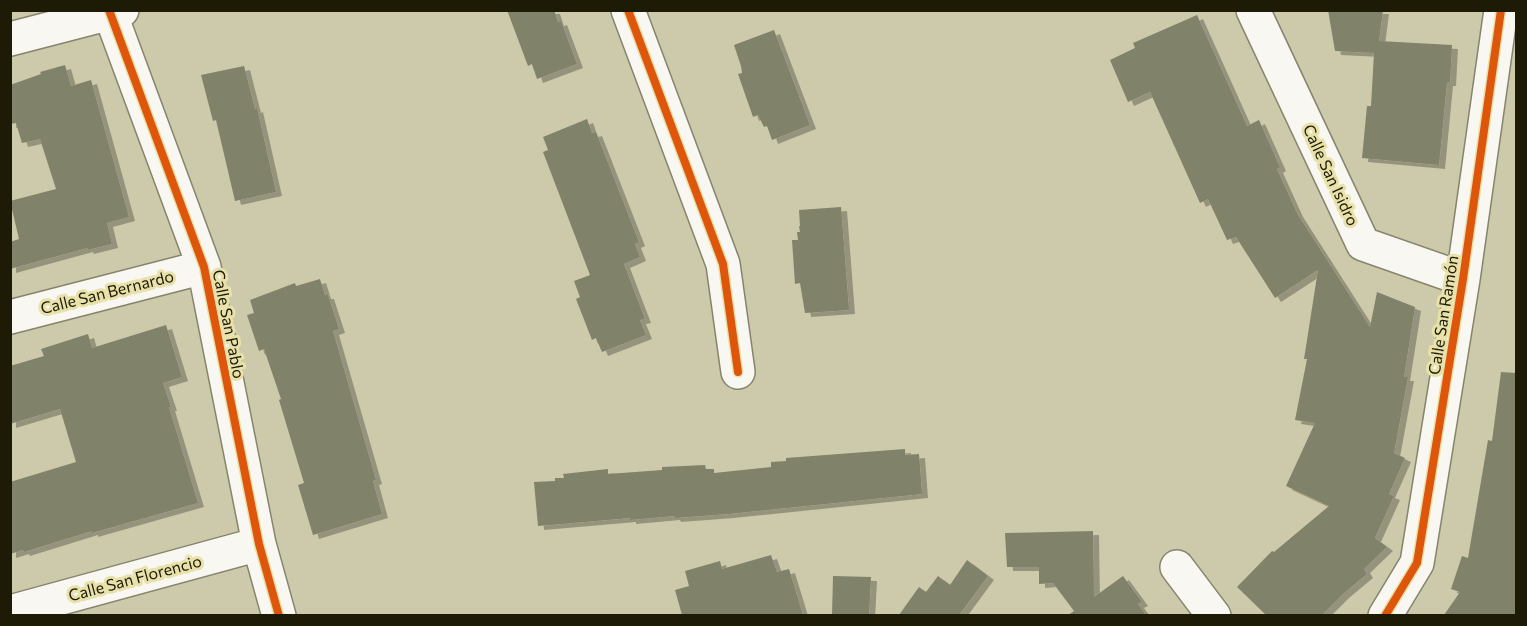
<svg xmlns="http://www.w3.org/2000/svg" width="1527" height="626" viewBox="0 0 1527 626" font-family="Commissioner,sans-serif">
<defs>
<filter id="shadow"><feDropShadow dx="6" dy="4" stdDeviation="0" flood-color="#0004"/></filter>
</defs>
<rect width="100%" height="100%" fill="#cdc9ab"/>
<path fill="#81826b" filter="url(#shadow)" d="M507,10H554L558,22L561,21L577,64L537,79L532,64L528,66Z
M1328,10H1383L1379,41L1452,45L1450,82H1447L1439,165L1362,158L1367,106H1371L1374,53L1335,51Z
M1197,15L1247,126L1259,120L1280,167L1277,169L1297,213L1370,327L1377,292L1415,307L1404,377H1408L1394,453L1405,458L1389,494L1394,496L1375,538L1387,547L1364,569L1367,574L1343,594L1322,615H1266L1237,587L1272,551L1274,552L1329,506L1286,486L1315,423L1295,420L1307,359H1304L1318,270L1275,298L1236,237L1227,240L1208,199L1200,203L1150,92L1128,102L1110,60L1135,48L1133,43Z
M774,30L810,125L772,140L767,126L764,127L758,115L753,117L738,74L742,73L741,66L734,45Z
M65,65L71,86L91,80L129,217L107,223L112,244L88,250L87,248L10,269V242L19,239L10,201L56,189L40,139L22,143L16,123L10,124V85L41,74L40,72Z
M244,66L255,109L257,108L276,192L235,201L216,120L213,121L201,75Z
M587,119L592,133L596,132L639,242L635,244L640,257L624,264L645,319L640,320L646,335L602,352L596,338L592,340L576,299L580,297L574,281L590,275L543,152L548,150L543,137Z
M841,207L849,310L805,313L800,283L795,284L792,240H798L797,232H800L799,226H800L799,210Z
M320,279L325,295H328L339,329L333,331L376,480L373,481L382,514L313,535L298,485L304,483L279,400L281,399L264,349L259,351L247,315L254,313L250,300L295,283L296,286Z
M166,325L182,377L163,383L171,407H169L198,503L92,533V531L24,552L23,550L10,554V482L76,462L60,409L10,424V366L44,356L41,349L88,334L92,348Z
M1501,372L1516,373V615H1444L1460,592L1451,589L1462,556L1468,558L1488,440L1492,441Z
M905,449V455L919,454L922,494L728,514L675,518L674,516L630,520V518L538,526L534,482L555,481V478H564L563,474L608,469V474L662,470V467L705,465L706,469H714V473L771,467V462L786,461V458Z
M1093,531L1094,597L1123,576L1142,602L1138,604L1146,615H1068L1074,611L1053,583L1039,584V567H1007L1005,533Z
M771,555L777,572L789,569L803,615H682L675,590L689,586L685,571L720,561L722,569Z
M967,560L988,576L960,614L962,615H899L919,587L926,592L938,576L950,585Z
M833,576L871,577L869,615H832Z"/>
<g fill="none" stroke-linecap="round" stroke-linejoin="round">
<defs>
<path id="minor" d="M109,10L204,267L259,544L279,616
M628,10L723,264L738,372
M1253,10L1363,244L1463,279
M10,39L122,10
M10,317L204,267
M1177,567L1214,616
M10,612L259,544
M1385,616L1417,563L1463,279L1501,10"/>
</defs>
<use href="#minor" stroke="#87846c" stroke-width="36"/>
<use href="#minor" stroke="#f8f7f2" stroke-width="33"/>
<defs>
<path id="cycleway" d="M109,10L204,267L259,544L279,616
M628,10L723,264L738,372
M1385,616L1417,563L1463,279L1501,10"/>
</defs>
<use href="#cycleway" stroke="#e8e1aa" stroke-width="11"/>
<use href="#cycleway" stroke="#de560c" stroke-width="8"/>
</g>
<g text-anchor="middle" stroke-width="6" stroke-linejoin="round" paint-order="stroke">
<g font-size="16" fill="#1d1a05" stroke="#e8e1aa">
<text transform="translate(1331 175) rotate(65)" y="6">Calle San Isidro</text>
<text transform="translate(107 292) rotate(-14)" y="6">Calle San Bernardo</text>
<text transform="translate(1443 315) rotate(-81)" y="6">Calle San Ramón</text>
<text transform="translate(229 324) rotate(79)" y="6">Calle San Pablo</text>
<text transform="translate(135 578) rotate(-15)" y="6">Calle San Florencio</text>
</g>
</g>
<rect width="1527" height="626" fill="none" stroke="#1d1a05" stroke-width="24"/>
</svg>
